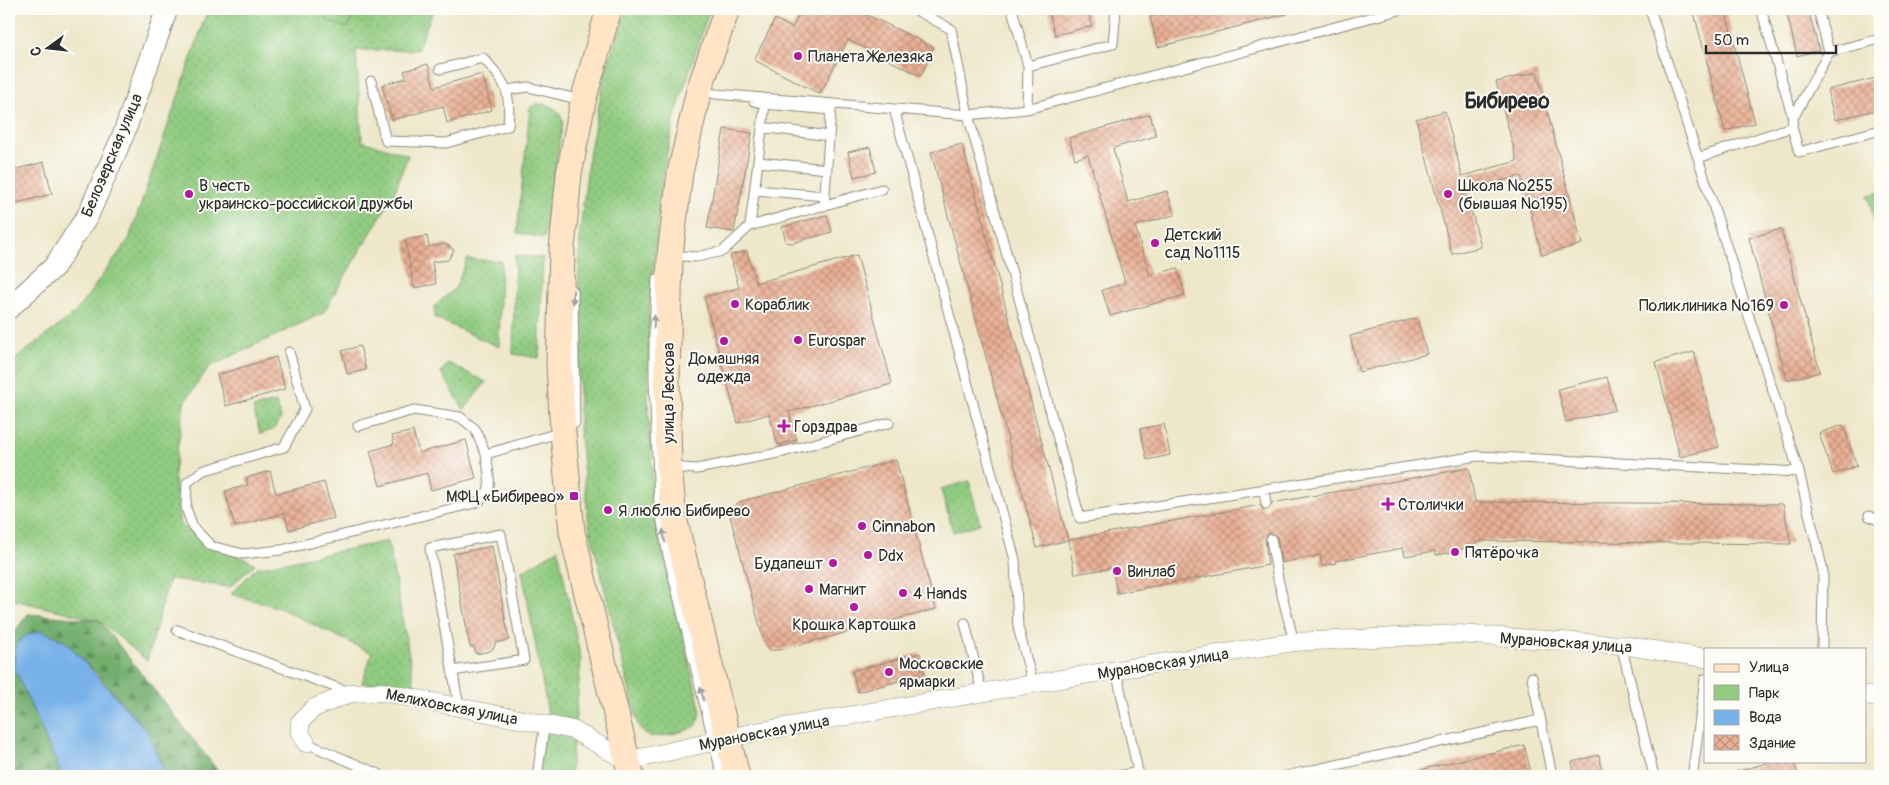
<svg xmlns="http://www.w3.org/2000/svg" width="1889" height="785" viewBox="0 0 1889 785" font-family="Pangolin,sans-serif">
<defs>
<pattern id="green-dots" width="8" height="8" patternUnits="userSpaceOnUse" patternTransform="scale(1.25)"><rect width="8" height="8" fill="#90cb80"/><path d="M2 2h.1M6 6h.1" fill="none" stroke="#7cae6f" stroke-width="1.8" stroke-linecap="round"/></pattern>
<pattern id="forest-firs" width="22" height="20" patternUnits="userSpaceOnUse" patternTransform="scale(1.25)"><rect width="22" height="20" fill="#74af6e"/><path d="M5 1l3.5 6h-7zM16 11l3.5 6h-7z" fill="#5f8f5b"/></pattern>
<pattern id="building-cross-hatch" width="8" height="8" patternUnits="userSpaceOnUse" patternTransform="scale(1.25)"><rect width="8" height="8" fill="#eab094"/><path d="M0 0l8 8M0 8l8-8" fill="none" stroke="#be8f79"/></pattern>
</defs>
<rect width="100%" height="100%" fill="#fdfcf7"/>
<filter id="ink" filterUnits="userSpaceOnUse"><feTurbulence type="fractalNoise" baseFrequency=".02" numOctaves="2"/><feDisplacementMap in="SourceGraphic" scale="10" xChannelSelector="R" yChannelSelector="G"/><feConvolveMatrix kernelMatrix="1 2 1 2 8 2 1 2 1" color-interpolation-filters="sRGB"/></filter>
<filter id="wash" filterUnits="userSpaceOnUse"><feTurbulence type="fractalNoise" baseFrequency=".0096" numOctaves="4" result="noise"/><feDisplacementMap in="SourceGraphic" scale="20" xChannelSelector="R" yChannelSelector="G"/><feGaussianBlur stdDeviation="1.12" result="paint"/><feColorMatrix in="noise" values="0 0 0 0 0 0 0 0 0 0 0 0 0 0 0 0 0 1.4 0 .05"/><feComposite in="paint" operator="in"/></filter>
<g filter="url(#wash)">
<rect width="100%" height="100%" fill="#eee7ca"/>
<path fill="url(#green-dots)" stroke="#5e7b56" d="M208,9H434L417,50H356L362,141L408,155L394,194L323,313L209,367L184,403L174,473L180,525L255,564L230,587L169,579L147,661L99,620L9,599V364L75,313L129,239Z
M627,9H710L675,116L663,173L649,311L648,402L655,521L701,712L696,726C687,731 658,739 649,736C644,734 641,730 638,725L589,525L579,427L578,308L580,231L589,155L606,68Z
M536,104C549,103 560,109 563,121L544,238L517,233L530,108Z
M515,255L543,258L539,358L513,354Z
M467,259L501,261L499,347L435,318L434,307L456,287Z
M448,363L486,382L464,410L441,372Z
M276,402L281,418L273,430L260,434L253,408Z
M969,481L980,524L953,532L941,489Z
M388,541L415,688L362,683L372,653L279,608L231,594L256,568Z
M558,549L581,661L570,776H537L548,714L522,571Z"/>
<path fill="url(#forest-firs)" stroke="#506d4c" d="M28,614L99,620L222,776H166L147,731L98,675L66,642L53,634L21,639L14,655L15,669L62,776H9V639Z"/>
<path fill="#90cb80" stroke="#5e7b56" d="M330,9H355L348,28L326,20Z
M1880,192V240H1879L1868,195Z"/>
<path fill="#78b2e9" stroke="#526e8a" d="M43,631L66,642L147,731L166,776H62L15,669C13,644 18,635 43,631Z"/>
<g id="blocks">
<path fill="url(#building-cross-hatch)" d="M802,9H855L934,47L921,76L848,40L820,94L754,60L775,19L792,28Z
M1048,9H1088L1092,26L1055,35Z
M1182,9H1287V14L1158,47L1150,17Z
M1693,9H1725L1755,123L1725,131Z
M1786,9H1808L1819,50L1797,56Z
M428,64L434,87L482,74L492,110L447,123L443,106L392,120L382,85L406,78L404,71Z
M1537,72L1582,244L1542,255L1521,176L1466,190L1481,247L1452,254L1416,119L1445,111L1462,176L1517,161L1496,82Z
M1880,77V109L1835,120L1827,90Z
M1150,114L1156,136L1113,148L1128,202L1167,191L1174,215L1135,226L1150,276L1177,268L1185,295L1110,316L1102,290L1125,283L1088,155L1075,159L1069,138Z
M724,129L752,133L734,232L707,228Z
M962,144L1068,540L1037,548L931,152Z
M870,147L876,172L854,177L848,152Z
M44,162L52,194L9,205V171Z
M827,215L832,232L792,243L786,242L782,227Z
M1781,229L1820,372L1787,380L1749,238Z
M427,236L429,247L445,244L454,250L448,260L432,262L436,284L414,288L405,240Z
M747,251L756,283L857,255L892,384L789,412L797,440L778,445L769,414L738,423L704,297L739,288L730,255Z
M1417,318L1427,354L1359,372L1350,336Z
M360,346L366,370L347,374L342,351Z
M1694,352L1719,447L1680,457L1656,362Z
M276,357L285,389L226,406L217,375Z
M1607,377L1615,410L1566,422L1558,389Z
M1164,424L1170,455L1147,460L1140,429Z
M1843,425L1857,466L1833,474L1819,433Z
M413,431L419,453L466,440L476,478L431,490L427,473L380,486L370,451L394,444L392,436Z
M896,460L936,609L780,650H770L764,642L730,516L733,508L739,502Z
M1469,468L1475,502L1783,504L1791,544L1481,541L1455,552L1436,555L1435,551L1405,556L1403,548L1335,561L1336,563L1322,566L1320,555L1281,563L1277,537L1270,533L1267,535L1265,540L1268,565L1117,593L1112,568L1075,574L1068,540L1260,505L1263,510H1267L1272,503Z
M270,471L276,494L324,482L334,518L289,530L284,513L235,527L225,491L248,485L246,478Z
M492,546L509,640L495,643L494,648L490,651L476,654L474,647H470L453,554Z
M920,653L925,674L858,692L852,671Z
M1524,745L1532,776H1416L1415,771Z
M1599,755L1604,776H1575L1572,762Z
M1774,761H1794L1798,776H1735V772Z"/>
</g>
</g>
<g filter="url(#ink)">
<use href="#blocks" fill-opacity="0" stroke="#8c897a" stroke-width="1"/>
<g fill="none" stroke-linecap="round" stroke-linejoin="round">
<defs>
<path id="service" d="M914,9L951,29L968,115L1080,518L1478,456L1799,472
M1650,9L1799,472L1823,571L1822,649
M1761,9L1793,118L1792,127L1799,152L1880,130
M1829,52L1880,39
M1028,66L1113,44L1116,9
M371,81L386,141L446,143L508,126C511,92 507,83 483,58L440,69
M507,90L528,87L581,100
M700,90L715,94L968,115L1027,109L1028,66L1012,9
M754,101L765,104L831,110L824,206
M894,109L1015,560L1018,627L1033,684
M1027,109L1403,9
M1793,118L1829,52L1818,9
M762,127L829,136
M1698,158L1792,127
M759,162L827,169
M755,190L825,196
M750,226L765,104
M671,255L696,257L723,251L750,226L882,189
M657,279L654,326V381L659,504L667,551L722,776
M573,291L575,423
M289,352L305,409L284,447L202,471L187,483L186,508L193,527L211,546L243,554L281,550L475,503C497,493 488,474 486,454L562,432
M358,426L414,410L460,417L475,429L486,454
M670,467L697,469L783,452L889,423
M1264,491L1266,504
M1869,516L1880,521
M1271,539L1278,579L1294,642
M965,623L982,693
M177,630L349,692
M1621,645L1654,776
M1116,670L1139,776
M452,671L524,660L501,534L430,548L457,696L459,706
M1532,677L1552,776
M306,743L379,774
M1693,771L1705,679
M537,776L545,723
M1119,776L1138,772
M1286,776L1540,720"/>
<path id="minor" d="M1865,695L1880,699
M306,743L300,733V722L314,708L351,693L383,692L573,730L627,761L761,731L1078,676L1294,642L1458,634L1621,645L1705,658"/>
<path id="tertiary" d="M9,308L54,267L88,215L124,133L167,9"/>
<path id="secondary" d="M609,9L583,101L569,174L562,249L559,365L563,432L572,532L631,776
M727,9L699,90L680,173L670,255L667,381L669,467L674,518L737,776"/>
</defs>
<use href="#service" stroke="#8c897a" stroke-width="11"/>
<use href="#minor" stroke="#8c897a" stroke-width="19"/>
<use href="#tertiary" stroke="#8c897a" stroke-width="23"/>
<use href="#secondary" stroke="#8c897a" stroke-width="27"/>
<use href="#service" stroke="#fff" stroke-width="9"/>
<use href="#minor" stroke="#fff" stroke-width="18"/>
<use href="#tertiary" stroke="#fff" stroke-width="21"/>
<use href="#secondary" stroke="#ffe4c6" stroke-width="25"/>
</g>
<defs><path id="oneway-solid" d="M-6-.8H1V-3.2L6.5 0L1 3.2V.8H-6Z" transform="scale(1.25)"/></defs>
<g fill="#a0a0a0">
<use href="#oneway-solid" transform="translate(573 297) rotate(91)"/>
<use href="#oneway-solid" transform="translate(654 322) rotate(-87)"/>
<use href="#oneway-solid" transform="translate(664 536) rotate(-100)"/>
<use href="#oneway-solid" transform="translate(702 694) rotate(-104)"/>
</g>
</g>
<g fill="#b5179e" stroke="#fdfcf7" stroke-width="2">
<circle cx="798" cy="56" r="5"/>
<circle cx="189" cy="194" r="5"/>
<circle cx="1448" cy="194" r="5"/>
<circle cx="1155" cy="243" r="5"/>
<circle cx="735" cy="304" r="5"/>
<circle cx="1784" cy="305" r="5"/>
<circle cx="798" cy="340" r="5"/>
<circle cx="724" cy="341" r="5"/>
<path d="M781.5 418.5h5v5h5v5h-5v5h-5v-5h-5v-5h5z"/>
<rect x="569" y="491" width="10" height="10" rx="2.5"/>
<path d="M1385.5 496.5h5v5h5v5h-5v5h-5v-5h-5v-5h5z"/>
<circle cx="608" cy="510" r="5"/>
<circle cx="862" cy="526" r="5"/>
<circle cx="1455" cy="552" r="5"/>
<circle cx="868" cy="555" r="5"/>
<circle cx="833" cy="563" r="5"/>
<circle cx="1117" cy="571" r="5"/>
<circle cx="809" cy="589" r="5"/>
<circle cx="903" cy="593" r="5"/>
<circle cx="854" cy="607" r="5"/>
<circle cx="889" cy="672" r="5"/>
</g>
<g text-anchor="middle" stroke-width="4" stroke-linejoin="round" paint-order="stroke">
<g font-size="16" fill="#2b2b2b" stroke="#fdfcf7" text-anchor="start">
<text x="808" y="62">Планета Железяка</text>
<text x="199" y="191">В честь<tspan x="199" dy="18">украинско-российской дружбы</tspan></text>
<text x="1458" y="191">Школа №255<tspan x="1458" dy="18">(бывшая №195)</tspan></text>
<text x="1165" y="240">Детский<tspan x="1165" dy="18">сад №1115</tspan></text>
<text x="745" y="310">Кораблик</text>
<text x="1774" y="311" text-anchor="end">Поликлиника №169</text>
<text x="808" y="346">Eurospar</text>
<text x="724" y="364" text-anchor="middle">Домашняя<tspan x="724" dy="18">одежда</tspan></text>
<text x="794" y="432">Горздрав</text>
<text x="564" y="502" text-anchor="end">МФЦ «Бибирево»</text>
<text x="1398" y="510">Столички</text>
<text x="618" y="516">Я люблю Бибирево</text>
<text x="872" y="532">Cinnabon</text>
<text x="1465" y="558">Пятёрочка</text>
<text x="878" y="561">Ddx</text>
<text x="823" y="569" text-anchor="end">Будапешт</text>
<text x="1127" y="577">Винлаб</text>
<text x="819" y="595">Магнит</text>
<text x="913" y="599">4 Hands</text>
<text x="854" y="630" text-anchor="middle">Крошка Картошка</text>
<text x="899" y="669">Московские<tspan x="899" dy="18">ярмарки</tspan></text>
</g>
<g font-size="16" fill="#2b2b2b" stroke="#fdfcf7">
<text transform="translate(111 155) rotate(-67)" y="6">Белозерская улица</text>
<text transform="translate(668 393) rotate(-90)" y="6">улица Лескова</text>
<text transform="translate(1566 642) rotate(4)" y="6">Мурановская улица</text>
<text transform="translate(1163 663) rotate(-9)" y="6">Мурановская улица</text>
<text transform="translate(452 706) rotate(11)" y="6">Мелиховская улица</text>
<text transform="translate(764 732) rotate(-11)" y="6">Мурановская улица</text>
</g>
<g font-size="21" font-weight="bold" fill="#2b2b2b" stroke="#fdfcf7">
<text x="1507" y="108">Бибирево</text>
</g>
</g>
<rect width="1889" height="785" fill="none" stroke="#fdfcf7" stroke-width="30"/>
<rect x="1704" y="648" width="162" height="115" fill="#fdfcf7" stroke="#a9a8a5"/>
<rect x="1714" y="664" width="25" height="8" fill="#ffe4c6" stroke="#a9a8a5"/>
<text x="1749" y="672" font-size="15" fill="#2b2b2b">Улица</text>
<rect x="1714" y="685" width="25" height="15" fill="#90cb80" stroke="#a9a8a5"/>
<text x="1749" y="698" font-size="15" fill="#2b2b2b">Парк</text>
<rect x="1714" y="710" width="25" height="15" fill="#78b2e9" stroke="#a9a8a5"/>
<text x="1749" y="722" font-size="15" fill="#2b2b2b">Вода</text>
<rect x="1714" y="735" width="25" height="15" fill="url(#building-cross-hatch)" stroke="#a9a8a5"/>
<text x="1749" y="748" font-size="15" fill="#2b2b2b">Здание</text>
<g transform="translate(48 48) rotate(255)" stroke="#fdfcf7" stroke-width="4" paint-order="stroke">
<path d="M0-4L9 19L0 12L-9 19Z" fill="#2b2b2b"/>
<text y="-8" font-size="14" font-weight="bold" text-anchor="middle" fill="#2b2b2b">С</text>
</g>
<path d="M1706 45v8h130v-8" fill="none" stroke="#2b2b2b" stroke-width="2.5"/>
<text x="1714" y="45" font-size="15" fill="#2b2b2b" stroke="#fdfcf7" stroke-width="4" paint-order="stroke">50 m</text>
</svg>
